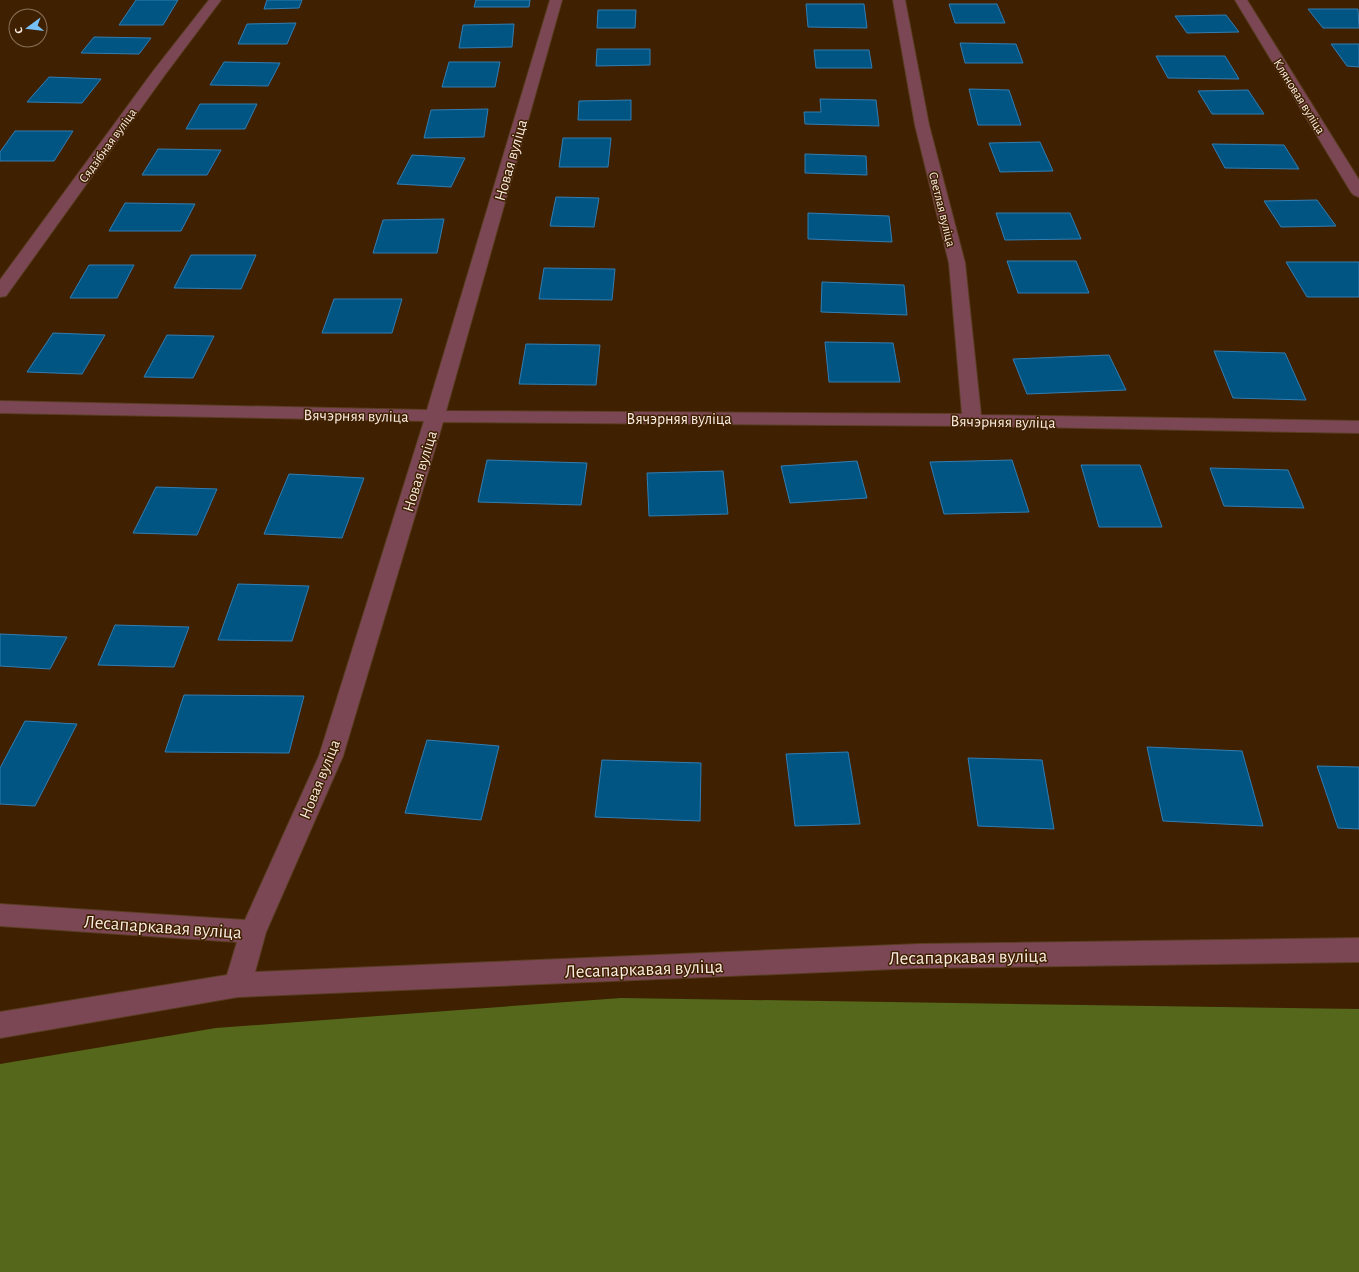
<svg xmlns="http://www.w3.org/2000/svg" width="1359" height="1272" viewBox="0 0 1359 1272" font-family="'Alegreya Sans',sans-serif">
<rect width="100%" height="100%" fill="#3f2000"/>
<path fill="#54671b" d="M621,998L1359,1009V1272H0V1064L216,1028Z"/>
<path fill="#015583" stroke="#327db2" d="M136,0H178L163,25H119Z
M267,0H302L299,8L264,9Z
M476,0H530L529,7H474Z
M806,4H864L867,28L808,27Z
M949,4H997L1005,23H955Z
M1308,9H1358L1359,28H1323Z
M598,10H636L635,28H597Z
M1226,15L1239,32L1187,33L1175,16Z
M296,23L287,44H238L247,24Z
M514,24L512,47L459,48L463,25Z
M94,37L151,38L139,54L81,53Z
M960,43L1016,44L1023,63H965Z
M1331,44H1359V67L1347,66Z
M597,49H650V65L596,66Z
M814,50H869L872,68H816Z
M1156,56H1225L1239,79L1168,78Z
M224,62L280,63L268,86L210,85Z
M449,62H500L495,87H442Z
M49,77L101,79L82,103L27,102Z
M969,89L1009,90L1021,125H978Z
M1248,90L1264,114H1212L1198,91Z
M820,99L876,100L879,126L805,124L804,112H821Z
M631,100V120H578L579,101Z
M200,104H257L245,129H186Z
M488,109L484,137L424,138L431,110Z
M15,131H73L54,161H0V152Z
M563,138H611L608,167H559Z
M1040,142L1053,171L1000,172L989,143Z
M1212,144L1284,145L1299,169L1225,168Z
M158,149L221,150L207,175H142Z
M805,154L866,156L867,175L805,173Z
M412,155L465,158L451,187L397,184Z
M556,197L599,198L594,227L550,226Z
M1317,200L1336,226L1281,227L1264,201Z
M125,203L195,204L181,231H109Z
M808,213L889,216L892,242L808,239Z
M996,213H1070L1081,239L1005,240Z
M444,219L437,253H373L383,220Z
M191,255H256L241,289L174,288Z
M1007,261H1076L1089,293H1018Z
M1286,262H1359V297H1307Z
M89,265H134L117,298H70Z
M544,268L615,269L612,300L539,299Z
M822,282L904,285L907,315L821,312Z
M334,299H402L392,333H322Z
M53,333L105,335L82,374L27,372Z
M167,335L214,336L193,378L144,377Z
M825,342L893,343L900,382H829Z
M526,344L600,345L596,385L519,384Z
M1214,351L1285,353L1306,400L1233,398Z
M1109,355L1126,390L1027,394L1013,359Z
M487,460L587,463L581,505L478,502Z
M1012,460L1029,512L944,514L930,462Z
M857,461L867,498L790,503L781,466Z
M1081,465H1140L1162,527H1099Z
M1210,468L1288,470L1304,508L1224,506Z
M723,471L728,514L649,516L647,473Z
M289,474L364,478L342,538L264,534Z
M156,487L217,489L197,535L133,533Z
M238,584L309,586L292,641L218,640Z
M115,625L189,627L174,667L98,665Z
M0,634L67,637L50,669L0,666Z
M184,695L304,696L289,753L165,752Z
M25,721L77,724L35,806L0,804V768Z
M427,740L499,746L481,820L405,813Z
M1147,747L1242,751L1263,826L1163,821Z
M848,752L860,824L795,826L786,754Z
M968,758L1042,760L1054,829L978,826Z
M602,760L701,763L700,821L595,817Z
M1317,766L1359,767V829L1338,828Z"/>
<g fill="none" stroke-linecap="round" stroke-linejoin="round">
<defs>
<path id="minor" d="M209,0H221L164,76L6,296L0,297V280L154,70Z
M550,0H562L446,411L962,414L949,263L915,125L893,0H905L929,125L965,263L981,415L1359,421V433L972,426L443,422L343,756L266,932L255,972L919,944L1359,938V962L919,968L238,997L0,1038V1012L227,975L237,942L0,926V904L245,920L319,756L424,421L0,413V401L427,410Z
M1235,0H1247L1359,180V197L1354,195L1351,192Z"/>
</defs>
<use href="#minor" stroke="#593d20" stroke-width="2"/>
<use href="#minor" fill="#7b4755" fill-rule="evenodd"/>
</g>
<g text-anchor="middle" stroke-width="3" stroke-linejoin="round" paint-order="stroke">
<g font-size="13" fill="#faece1" stroke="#3f2000">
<text transform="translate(1300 96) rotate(58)" y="5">Кляновая вуліца</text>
<text transform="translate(107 145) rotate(-54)" y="5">Сядзібная вуліца</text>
<text transform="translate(943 209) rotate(76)" y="5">Светлая вуліца</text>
</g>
<g font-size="16" fill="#faece1" stroke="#3f2000">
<text transform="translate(510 160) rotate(-74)" y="6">Новая вуліца</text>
<text transform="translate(356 415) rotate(1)" y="6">Вячэрняя вуліца</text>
<text x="679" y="424">Вячэрняя вуліца</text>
<text transform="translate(1003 421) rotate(1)" y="6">Вячэрняя вуліца</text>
<text transform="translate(419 471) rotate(-73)" y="6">Новая вуліца</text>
<text transform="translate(319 779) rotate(-68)" y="6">Новая вуліца</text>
</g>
<g font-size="19" fill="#faece1" stroke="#3f2000">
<text transform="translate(163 926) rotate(4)" y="7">Лесапаркавая вуліца</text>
<text transform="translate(968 956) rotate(-1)" y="7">Лесапаркавая вуліца</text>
<text transform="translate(644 968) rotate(-2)" y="7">Лесапаркавая вуліца</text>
</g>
</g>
<g transform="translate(28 28) rotate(255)"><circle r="19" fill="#3f2000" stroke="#8a725a"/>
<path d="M0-3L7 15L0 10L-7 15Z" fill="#77c0f7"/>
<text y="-6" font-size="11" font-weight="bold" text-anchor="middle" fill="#faece1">С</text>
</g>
</svg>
